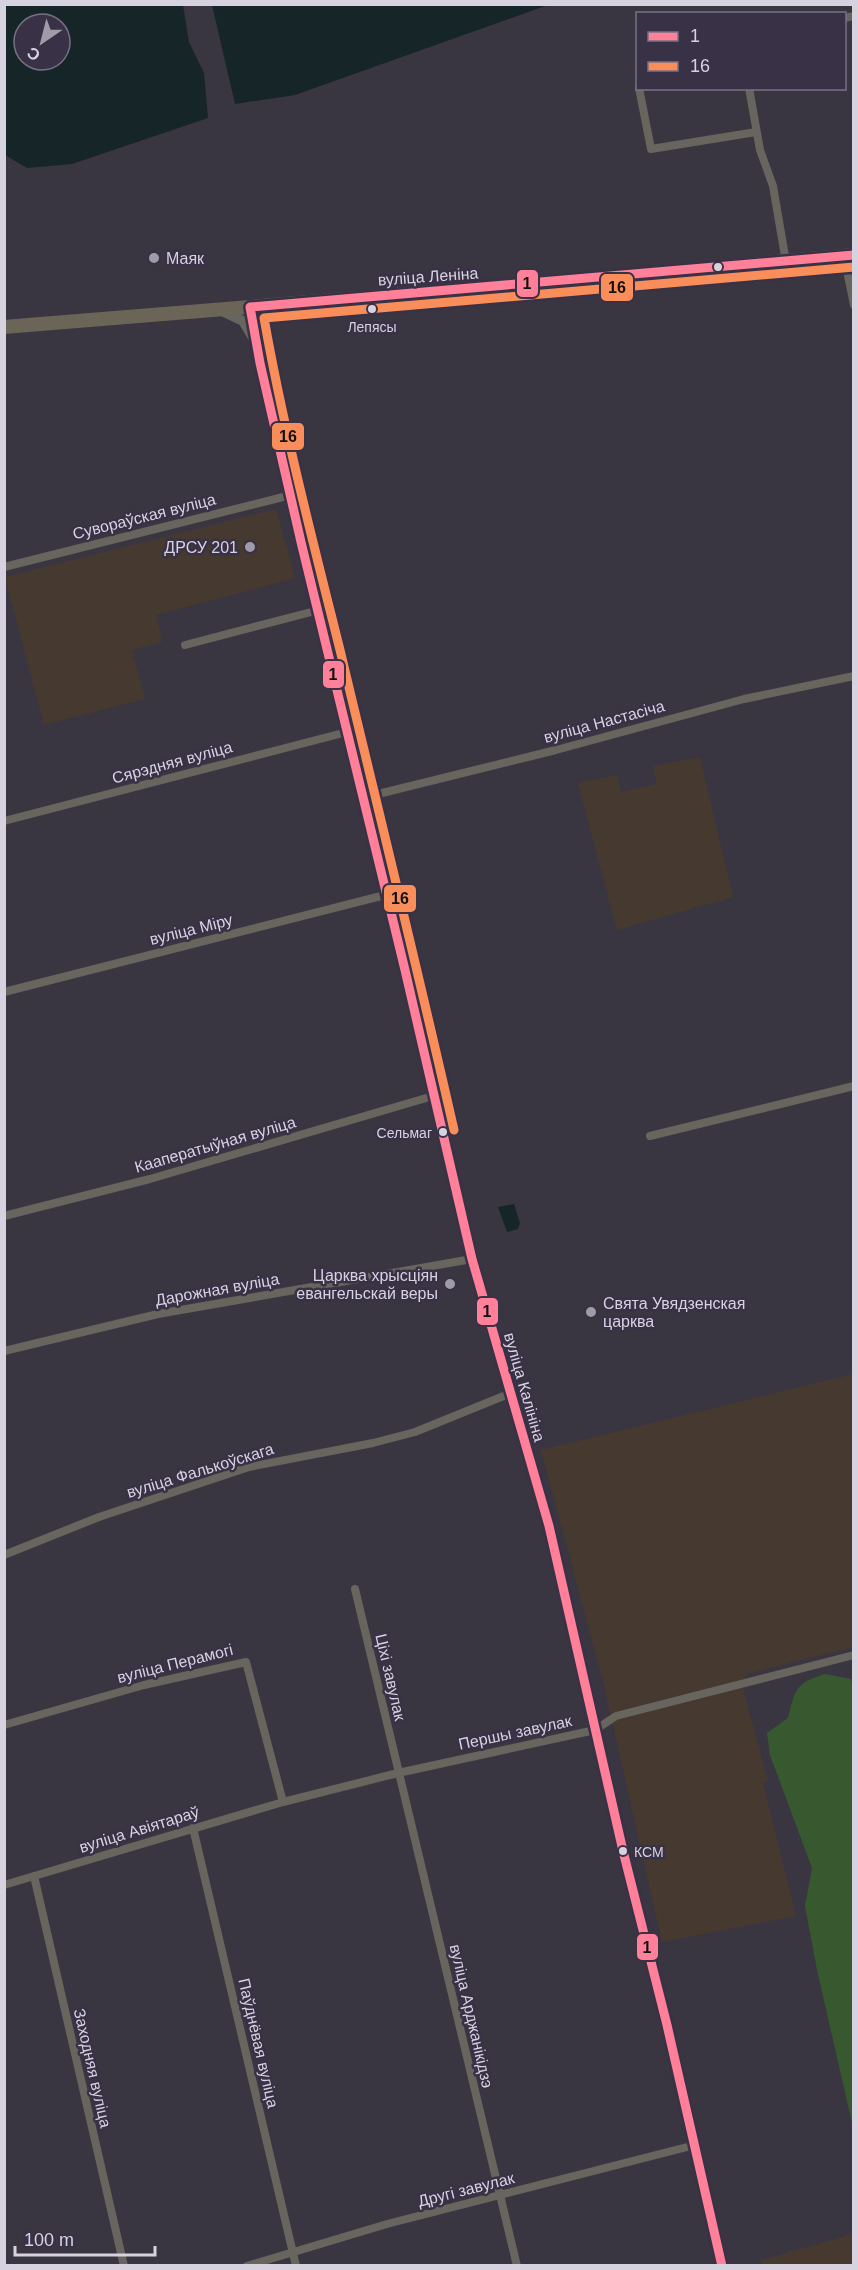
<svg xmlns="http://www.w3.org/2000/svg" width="858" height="2270" viewBox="0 0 858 2270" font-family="Arial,sans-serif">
<rect width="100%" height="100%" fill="#3a3641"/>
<path fill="#46392f" d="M276,509L295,578L156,615L162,642L132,650L145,699L44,725L5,577Z
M700,757L733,897L617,930L578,783L617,775L621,792L657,784L653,766Z
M853,1374V1647L746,1674L743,1688L768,1781L763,1783L796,1916L662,1942L604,1685L541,1450Z
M853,2234V2265H762L761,2260Z"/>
<path fill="#385930" d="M825,1674L851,1679L853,1686V2127L817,1970L805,1906L812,1868L770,1755L767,1733L788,1718C795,1689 796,1683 825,1674Z"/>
<path fill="#152528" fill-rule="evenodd" d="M4,5H183L189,42L204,73L208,118L72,164L27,168L5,155ZM24,24H60V60H24Z
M212,5V4L548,5L295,95L235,104Z
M514,1204L520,1223L518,1229L507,1232L498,1207Z"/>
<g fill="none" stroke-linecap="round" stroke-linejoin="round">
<path stroke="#68645e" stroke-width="8" d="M844,18L854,16
M639,88L651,149L756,132
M749,88L760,150L773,186L786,262
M844,256L854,305
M4,567L291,495
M185,645L319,610
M362,798L556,750L744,699L854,676
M4,821L347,732
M4,992L385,895
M650,1136L854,1086
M4,1216L150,1179L433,1096
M4,1351L158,1314L472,1259
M4,1555L99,1517L249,1467L373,1443L415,1432L511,1393
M355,1589L517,2266
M4,1725L144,1685L246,1662L283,1802
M193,1828L296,2266
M34,1876L124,2266
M4,1885L283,1802L398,1773L595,1730L616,1716L854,1655
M247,2266L387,2224L695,2145"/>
<path stroke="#68645e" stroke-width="10" d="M250,307L260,363L301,542L405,970L433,1096L472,1259L549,1526L623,1851L667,2025L722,2266
M222,311L243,321L252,336
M257,333C259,317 267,312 280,305"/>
<path stroke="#6a6557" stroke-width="14" d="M4,327L530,284L854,255"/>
<defs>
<path id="bus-1" d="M722,2266L667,2025L623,1851L549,1526L472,1259L405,970L301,542L260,363L250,307L854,255"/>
<path id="bus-2" d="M454,1130C418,971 379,813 341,654C313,542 284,431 264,318L854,267"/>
</defs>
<use href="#bus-1" stroke="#393146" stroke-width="14"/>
<use href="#bus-2" stroke="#393146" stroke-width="14"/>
<use href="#bus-1" stroke="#ff8098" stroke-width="9"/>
<use href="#bus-2" stroke="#fa8e5a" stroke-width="9"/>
</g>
<g fill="#a09ba8" stroke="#393146" stroke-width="2">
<circle cx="154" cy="258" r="6"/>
<circle cx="250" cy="547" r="6"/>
<circle cx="450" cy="1284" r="6"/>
<circle cx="591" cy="1312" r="6"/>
</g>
<g fill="#d7d2e0" stroke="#393146" stroke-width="2">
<circle cx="718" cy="267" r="5"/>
<circle cx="372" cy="309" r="5"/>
<circle cx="443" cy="1132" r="5"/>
<circle cx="623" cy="1851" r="5"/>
</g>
<g text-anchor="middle" stroke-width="5" stroke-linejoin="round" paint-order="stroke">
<g font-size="14" fill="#d7d2e0" stroke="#393146">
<text x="372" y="332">Лепясы</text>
<text x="432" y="1138" text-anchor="end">Сельмаг</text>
<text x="634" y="1857" text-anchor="start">КСМ</text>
</g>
<g font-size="16" fill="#d7d2e0" stroke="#393146" text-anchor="start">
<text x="166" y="264">Маяк</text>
<text x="238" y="553" text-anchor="end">ДРСУ 201</text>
<text x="438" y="1281" text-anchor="end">Царква хрысціян<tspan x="438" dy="18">евангельскай веры</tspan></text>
<text x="603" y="1309">Свята Увядзенская<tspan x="603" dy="18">царква</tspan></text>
</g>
<g font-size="16" fill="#d7d2e0" stroke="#393146">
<text transform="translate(428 276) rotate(-4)" y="6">вуліца Леніна</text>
<text transform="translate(144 516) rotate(-14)" y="6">Сувораўская вуліца</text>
<text transform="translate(604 721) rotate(-15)" y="6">вуліца Настасіча</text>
<text transform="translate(172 762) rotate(-15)" y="6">Сярэдняя вуліца</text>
<text transform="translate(191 929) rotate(-14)" y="6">вуліца Міру</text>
<text transform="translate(215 1144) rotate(-16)" y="6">Кааператыўная вуліца</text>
<text transform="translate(217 1289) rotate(-10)" y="6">Дарожная вуліца</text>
<text transform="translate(525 1387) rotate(74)" y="6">вуліца Калініна</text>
<text transform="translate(200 1470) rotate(-17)" y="6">вуліца Фалькоўскага</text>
<text transform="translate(175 1663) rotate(-14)" y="6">вуліца Перамогі</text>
<text transform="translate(391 1677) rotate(77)" y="6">Ціхі завулак</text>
<text transform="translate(515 1732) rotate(-12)" y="6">Першы завулак</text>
<text transform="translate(139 1829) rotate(-17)" y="6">вуліца Авіятараў</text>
<text transform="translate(472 2016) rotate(77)" y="6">вуліца Арджанікідзэ</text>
<text transform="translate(259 2043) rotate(77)" y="6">Паўднёвая вуліца</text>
<text transform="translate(93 2068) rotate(77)" y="6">Заходняя вуліца</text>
<text transform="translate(466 2189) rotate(-14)" y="6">Другі завулак</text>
</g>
</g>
<g stroke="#393146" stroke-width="2">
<rect x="516" y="269" width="23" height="29" rx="6" fill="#ff8098"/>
<rect x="600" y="273" width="34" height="29" rx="6" fill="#fa8e5a"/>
<rect x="271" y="422" width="34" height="29" rx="6" fill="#fa8e5a"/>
<rect x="322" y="660" width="23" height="29" rx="6" fill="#ff8098"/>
<rect x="383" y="884" width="34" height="29" rx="6" fill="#fa8e5a"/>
<rect x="476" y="1297" width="23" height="29" rx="6" fill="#ff8098"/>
<rect x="636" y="1933" width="23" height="28" rx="6" fill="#ff8098"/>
</g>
<g font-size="16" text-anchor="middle" font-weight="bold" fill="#111">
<text x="527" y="289">1</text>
<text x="617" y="293">16</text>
<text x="288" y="442">16</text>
<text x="333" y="680">1</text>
<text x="400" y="904">16</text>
<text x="487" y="1317">1</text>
<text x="647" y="1953">1</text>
</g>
<rect width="858" height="2270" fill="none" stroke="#d7d2e0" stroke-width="12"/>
<rect x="636" y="12" width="210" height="78" fill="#393146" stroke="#787184" stroke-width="1.5"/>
<rect x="648" y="32" width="30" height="9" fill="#ff8098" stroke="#787184" stroke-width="1.5"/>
<text x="690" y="42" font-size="18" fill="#d7d2e0">1</text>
<rect x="648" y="62" width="30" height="9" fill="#fa8e5a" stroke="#787184" stroke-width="1.5"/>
<text x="690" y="72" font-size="18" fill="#d7d2e0">16</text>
<g transform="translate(42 42) rotate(215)"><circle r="28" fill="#393146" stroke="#787184" stroke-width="1.5"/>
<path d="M0-4.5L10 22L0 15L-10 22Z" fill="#a09ba8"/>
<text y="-9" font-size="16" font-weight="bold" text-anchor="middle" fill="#d7d2e0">С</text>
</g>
<path d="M15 2246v9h140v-9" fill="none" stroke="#d7d2e0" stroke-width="3"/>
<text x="24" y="2246" font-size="18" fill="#d7d2e0" stroke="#393146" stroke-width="4.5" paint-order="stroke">100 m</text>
</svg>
